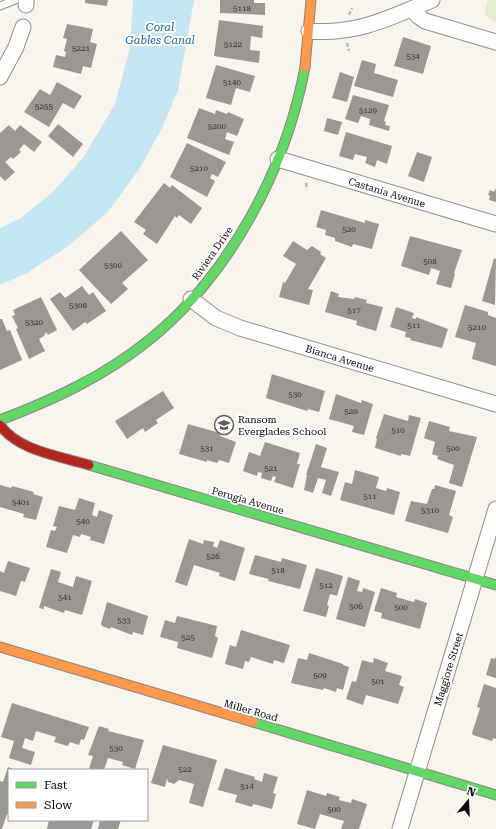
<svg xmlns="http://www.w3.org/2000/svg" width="496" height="829" viewBox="0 0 496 829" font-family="'Roboto Serif',serif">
<rect width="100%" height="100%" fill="#f9f5ec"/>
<path fill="#e3edcd" d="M488,0H496V23L487,17L485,11Z"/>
<path fill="#c4e5f2" d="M133,0H194L178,90L162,128L140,168L108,212L67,247L27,273L0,285V228L21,218L54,191L83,158L115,104L130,48Z"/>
<path fill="#9b9893" d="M85,0H108L107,6L85,3Z
M220,0H254V3H265V15L220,13Z
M219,20L263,26L262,38L251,36L250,50L260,51L259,63L214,56Z
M67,24L93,29L90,42L97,44L91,68L83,66L81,74L53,67L56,55L65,57L66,52L64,51L67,39L63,38Z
M403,37L431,46L423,74L394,66Z
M362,60L376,64L374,73L398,80L393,97L354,86Z
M216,65L255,76L250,92L236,88L231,105L206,98Z
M340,72L354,77L347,102L332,98Z
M57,82L82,96L74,109L63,103L49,127L24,112L40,89L50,95Z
M353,95L389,105L384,121L386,122L385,125L390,126L389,131L369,125L370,119L361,116L358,123L345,119Z
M199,108L215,114L216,110L227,114L228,112L244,119L237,136L227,132L225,139L234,142L229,155L187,138Z
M327,118L342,122L338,135L324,131Z
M58,124L83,144L73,157L48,136Z
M9,125L15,131L20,125L42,142L34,152L24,144L19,150L21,152L13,159L11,157L5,162L15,172L5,181L0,176V133Z
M346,132L392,146L387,164L377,160L375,167L365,163L367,157L355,154L353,160L339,156Z
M187,143L226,162L218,177L212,174L210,178L215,181L207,197L170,177Z
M417,152L432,157L424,182L408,176Z
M164,183L170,188L172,185L202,208L191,224L179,215L177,218L175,216L157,244L143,234L146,230L134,222Z
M496,188V202L489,200L490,196L488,195L490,190L494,192Z
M321,210L365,223V220L379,224L372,249L353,244L352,247L335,241V238L325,235L326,230L316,227Z
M121,231L148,260L122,283L128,289L111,304L79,270Z
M410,236L462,250L454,273L455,274L451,288L436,284L440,271L431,268L429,275L401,266Z
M293,241L307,250L312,246L321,252L320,254L326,258L308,289L313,290L309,305L279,297L283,282L285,283L296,264L283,256Z
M494,258L496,259L495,305L482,301Z
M82,286L89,295L93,292L106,311L87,324L85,322L73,331L50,299L60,292L65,298Z
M331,291L339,294L338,297L354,299L355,297L367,300L366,303L383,307L376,331L356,325L357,321L325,312Z
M41,297L57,330L48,335L46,332L44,336L39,339L45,351L29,359L16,329L18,328L12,316L15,315L13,310Z
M465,305L488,312V315L496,318V366L472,359L476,343L455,337Z
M396,307L414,313L412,318L416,319V317L448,329L442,348L410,340L411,338L405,337L406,332L390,327Z
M0,319H2L7,331L10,330L22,360L0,370Z
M272,374L325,391L319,412L308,409L307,411L266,398Z
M163,391L174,408L156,420L158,423L145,432L143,428L127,439L115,421Z
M336,394L361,403L362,400L373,404L364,435L352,432L354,426L329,419Z
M384,414L408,421L409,415L421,418L410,456L401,454V456L375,448L377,439L376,438Z
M429,421L450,427L449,431L477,437L462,487L449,483L454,465L437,459L438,456L432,454L435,442L424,438Z
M188,424L220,433V436L236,442L229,463L219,460L217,463L207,460V462L179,454Z
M265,442L300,453L297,464H300L293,488L274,482L276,477L273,476L271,481L261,478L262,473L258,472L257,476L243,471L249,452L260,456Z
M316,444L327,448L321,467L339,472L331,496L322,493L326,480L318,478L313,493L304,490L307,475H306Z
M355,470L379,477L376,488L386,491L387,488L400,492L394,515L340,500L345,482L352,484Z
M0,485L11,488L12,486L34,492L33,494L43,497L36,520L23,517L24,514L0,507Z
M435,485L456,491L449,515L453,517L448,533L405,521L411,501L427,504L432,489H434Z
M79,498L95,503L92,515L97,517L99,510L113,515L104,544L90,540L91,537L81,534L80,537L73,535L67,553L46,547L51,530L55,531L57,527L53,526L59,506L75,510Z
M189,539L203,544L204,540L214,542L213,546L217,548L220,540L245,548L235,581L219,576L220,573L194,565L187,586L175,582Z
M255,555L281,562L282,558L307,565L300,589L268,581L269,579L249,574Z
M8,561L30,568L25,582L21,581L16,596L0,591V571L4,573Z
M316,568L343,576L337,596L330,594L327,605L329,606L326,617L303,611Z
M51,569L61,572L58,582L73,587L76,576L92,581L82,615L65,610L64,613L44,606V609L39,608Z
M348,577L360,581L357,591L362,592L363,588L375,592L365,627L336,619Z
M381,588L397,593L396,597L414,602L415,599L427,603L420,629L381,618L382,613L374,611Z
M107,602L148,616L143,635L133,632L132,635L111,627L110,629L102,626L101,624Z
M177,616L217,626L215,636L218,638L212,658L177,648L178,642L160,637L165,620L175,623Z
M241,630L290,645L284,663L274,660L273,664L251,657L249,662L245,661L243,669L225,664L230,645L236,647Z
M309,653L343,664V665L349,667L343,690L337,688L336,692L324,688L323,690L291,683L298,658L307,660Z
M496,656V678L486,675L491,658L495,659Z
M374,658L388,663L385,671L402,676L399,685L404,687L398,704L366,695L363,705L346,699L352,681L356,682L362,660L373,663Z
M484,684L496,688V739L493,738L492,741L473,735L472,733L480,708L477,707Z
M12,703L89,727L84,740L81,739L79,745L70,742L68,746L54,742L56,737L36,731L33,741L25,738L22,748L35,752L31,765L9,758L14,741L1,737Z
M99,726L109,729L108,731L144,740L135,769L122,765L123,762L108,758L104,770L89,769L93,756L88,755Z
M163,745L217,760L203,807L189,803L194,784L179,780L174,784L168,782L167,778L165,787L151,783Z
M8,767L15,770H9V815L7,814L2,829H0V781L3,782Z
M225,768L255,777L254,779L262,782L264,773L278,777L273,793L276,794L272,809L253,804L252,807L235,802L237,795L218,790Z
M307,790L326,796L327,793L340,797L339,800L351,803L352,799L367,804L359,829H341L344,821L320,814L315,829L297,824Z
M49,820H94L91,829H47Z
M100,820H121L118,829H98Z"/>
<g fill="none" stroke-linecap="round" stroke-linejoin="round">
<defs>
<path id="lane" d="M0,6L15,0"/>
<path id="street" d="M26,0V5
M412,9L418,16L425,21L496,42
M309,31C356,35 390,18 432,0
M0,77L16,47L23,27
M278,159L496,224
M191,299L216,318L240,328L496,404
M400,829L496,509"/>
<path id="fast" d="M0,420C53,400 105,376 149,340C230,275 286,169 305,67
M89,465L496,585
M253,722L496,795"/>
<path id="slow" d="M305,67L311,0
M0,647L253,722"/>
<path id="jam" d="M0,425C18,451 60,456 89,465"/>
</defs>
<use href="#lane" stroke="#92908c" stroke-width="9"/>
<use href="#street" stroke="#92908c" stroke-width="17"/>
<use href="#fast" stroke="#888682" stroke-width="11"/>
<use href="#slow" stroke="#888682" stroke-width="11"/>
<use href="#jam" stroke="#888682" stroke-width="11"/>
<path stroke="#b7b6b5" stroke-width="2.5" stroke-dasharray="4 2" stroke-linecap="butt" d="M349,15L352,8
M347,43L349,51
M306,183L307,189"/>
<use href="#lane" stroke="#fefefc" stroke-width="7"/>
<use href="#street" stroke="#fefefc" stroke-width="15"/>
<use href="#fast" stroke="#63d668" stroke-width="9"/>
<use href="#slow" stroke="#ff974d" stroke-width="9"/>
<use href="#jam" stroke="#b3261e" stroke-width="9"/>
</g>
<defs>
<symbol id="school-ring" viewBox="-11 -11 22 22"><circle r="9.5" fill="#fff" stroke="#5e5c59" stroke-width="1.5"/><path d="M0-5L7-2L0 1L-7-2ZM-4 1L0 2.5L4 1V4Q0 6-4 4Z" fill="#5e5c59"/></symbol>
</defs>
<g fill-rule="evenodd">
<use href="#school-ring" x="213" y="414" width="22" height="22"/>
</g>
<g text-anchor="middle" stroke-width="4" stroke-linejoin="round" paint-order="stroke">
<g font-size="8" fill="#2e2e2c">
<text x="242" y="11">5118</text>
<text x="233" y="47">5122</text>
<text x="81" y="51">5221</text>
<text x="413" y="59">534</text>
<text x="232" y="85">5140</text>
<text x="44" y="109">5255</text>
<text x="368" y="113">5129</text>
<text x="217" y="129">5200</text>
<text x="199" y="171">5210</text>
<text x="349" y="232">520</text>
<text x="430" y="264">508</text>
<text x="113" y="268">5300</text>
<text x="78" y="308">5308</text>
<text x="354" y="313">517</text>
<text x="34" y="325">5320</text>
<text x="414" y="328">511</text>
<text x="477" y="330">5210</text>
<text x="295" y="397">530</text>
<text x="351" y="414">520</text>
<text x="398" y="433">510</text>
<text x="207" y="451">531</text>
<text x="453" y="451">500</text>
<text x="271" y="471">521</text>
<text x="370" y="499">511</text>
<text x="21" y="505">5401</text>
<text x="430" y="513">5310</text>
<text x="83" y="524">540</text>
<text x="213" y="559">526</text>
<text x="278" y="573">518</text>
<text x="326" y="588">512</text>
<text x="65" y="600">541</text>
<text x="356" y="609">506</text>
<text x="401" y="610">500</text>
<text x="124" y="623">533</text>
<text x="188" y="640">525</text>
<text x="320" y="678">509</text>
<text x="378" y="684">501</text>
<text x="116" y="751">530</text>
<text x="185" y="772">522</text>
<text x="247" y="789">514</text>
<text x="334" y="812">500</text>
</g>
<g font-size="10" fill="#0a0a0a" stroke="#fff">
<text transform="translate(387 192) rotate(17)" y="4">Castania Avenue</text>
<text transform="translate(212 253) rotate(-55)" y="4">Riviera Drive</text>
<text transform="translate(340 358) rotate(17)" y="4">Bianca Avenue</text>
<text transform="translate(248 500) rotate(16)" y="4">Perugia Avenue</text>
<text transform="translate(448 669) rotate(-73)" y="4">Maggiore Street</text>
<text transform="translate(251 710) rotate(16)" y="4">Miller Road</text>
</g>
<g font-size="10" fill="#0a0a0a" stroke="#fff" text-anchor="start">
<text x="238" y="423">Ransom<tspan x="238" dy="12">Everglades School</tspan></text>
</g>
<g font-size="11" font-style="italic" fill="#186797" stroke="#fff">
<text x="160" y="31">Coral<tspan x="160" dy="13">Gables Canal</tspan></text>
</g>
</g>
<rect x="8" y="769" width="140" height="52" fill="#ffffff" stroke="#9d9d9d"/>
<rect x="16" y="782" width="20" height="6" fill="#63d668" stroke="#9d9d9d"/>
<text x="44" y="789" font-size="12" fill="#0a0a0a">Fast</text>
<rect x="16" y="802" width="20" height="6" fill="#ff974d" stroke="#9d9d9d"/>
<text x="44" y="809" font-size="12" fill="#0a0a0a">Slow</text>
<g transform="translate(468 801) rotate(19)" stroke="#ffffff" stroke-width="3" paint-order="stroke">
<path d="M0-3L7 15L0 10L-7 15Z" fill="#0a0a0a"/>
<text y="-6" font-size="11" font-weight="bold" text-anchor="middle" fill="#0a0a0a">N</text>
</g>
</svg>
